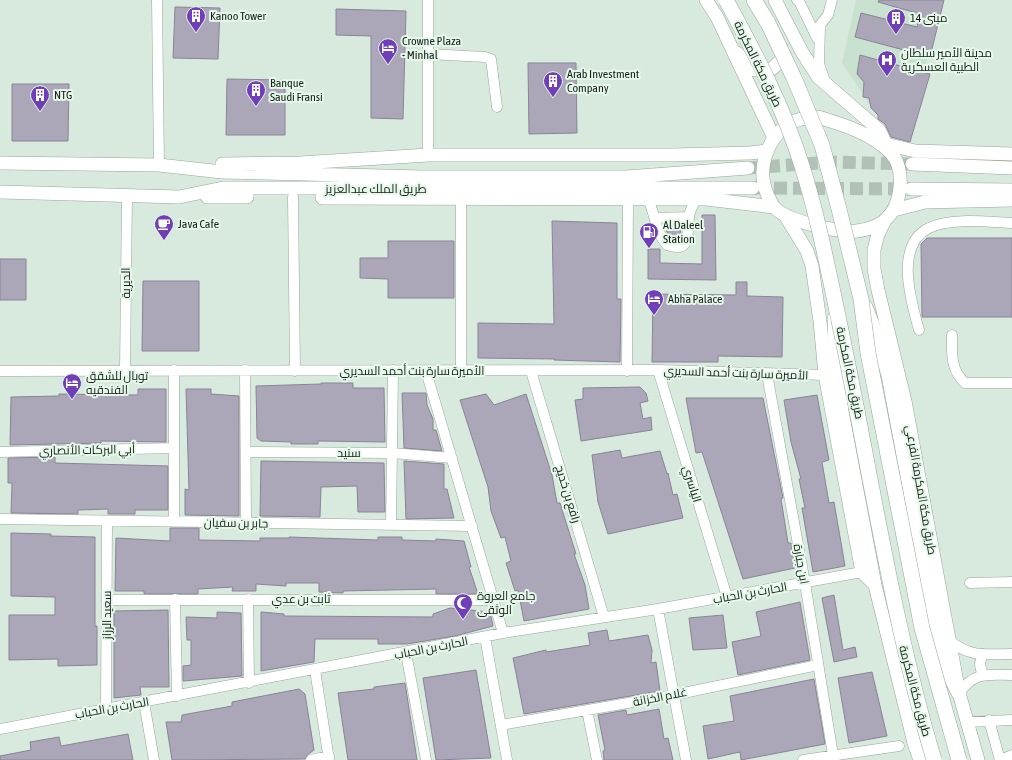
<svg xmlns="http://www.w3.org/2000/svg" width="1012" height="760" viewBox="0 0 1012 760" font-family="'Asap Condensed',Cairo,sans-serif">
<rect width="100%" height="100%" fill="#d8eadd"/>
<path fill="#c8e2cf" d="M856,0H942L919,91L888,121L870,105L842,63Z"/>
<path fill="#aba6b8" stroke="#898496" d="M879,0H944L930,57L855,37L861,13L917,27L920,14L878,2Z
M175,7L220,8L218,59L173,58Z
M336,9L406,11L403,119L371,118V36L336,35Z
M860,55L930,74L910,142L891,137L885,124L878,119V115L871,108L869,98L863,97L864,82L857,74Z
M528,63H576L577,133L529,134Z
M227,79L285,80V135H226Z
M12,84H69L68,141H12Z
M702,215H715L716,280L648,279V249H660V263L702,264Z
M552,221L617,223V299H621L620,362L554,360V359L478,358V323L554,324Z
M663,224H681L680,238H670Z
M927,238H1012V317H922L921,244Z
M388,241H454V298H388V279L360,278V258H388Z
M0,259H26V300H0Z
M143,281H199V351H142Z
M736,282H747V296L783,297L782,357L718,356V362H652L653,294L736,295Z
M321,383H353V388H384L385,442L318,441V444H291V442L261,441L257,438L256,386L321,384Z
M640,387L646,393L648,401L640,403L643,419L651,417L652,430L581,441L575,400L583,399V388Z
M138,389H166V442L101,441V443L10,445L11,397L59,396V394L138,395Z
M186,389H211V394L239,396V516L185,515V489L189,490Z
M402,393H426L427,405L433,419V430H436L442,451L404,448Z
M486,394L494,405L526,394L552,475L557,503H560L576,554H574L585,585L589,609L524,621L518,590L515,591L506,563L511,561L505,537L501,538L491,511L488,487L460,400Z
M817,395L829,460L822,462L829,503L834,502L845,566L813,572L802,508H805L799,479H801L791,442L784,400Z
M686,398H763L783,498L781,499L788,543H791L795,568L743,579L702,452L696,453Z
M620,450L622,458L660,451L667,474L668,473L673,495L677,494L683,518L608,534L598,502L592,455Z
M55,457V463L168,466V510H135V514H108V509L78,510V514L11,513L12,483H8V458Z
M261,461L384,463L385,512H358L357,486L321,487L320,517L260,516Z
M404,461L444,464V489H447L454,518L406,519Z
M170,528H199V540L260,541V538H289V537L378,540V537H402V540L436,541V539L464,541L471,567H469L478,594H436V589L343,591V593L319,592V583H286V586L256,584V591H232L233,587L198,589V594H144V591H115L116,538L170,541Z
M11,533L51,534V536L95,537V626H97V665L58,666V659L9,660V615H55V597L11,596Z
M834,595L843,650L855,647L857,657L834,662L822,598Z
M800,602L810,660L738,675L732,642L761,636L756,612Z
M450,608L490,612L493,626L455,636L407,644H378V639H315L314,662L261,671V612L284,614V616L433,617V614Z
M168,610L169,687H140L141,695L114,698V611Z
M217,612L241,613L242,676L183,681V666L191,665V640H187L186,617L217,618Z
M723,615L727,648L693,650L689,618Z
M607,630L609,641L648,635L652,650L651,663L656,662L660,691L524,714L513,658L546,650V652L590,645L588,633Z
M476,670L491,758L436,760L423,678Z
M872,672L887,736L849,743L838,678Z
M814,679L825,744L741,760L740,752L708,759L703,726L734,721L730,696Z
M405,683L417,760H348L338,693L374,689V687Z
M299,689L305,694L314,750L307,755L305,759L172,760L166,722H181L182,715L232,706V702Z
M659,709L664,739L668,738L673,760H604L603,751L605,750L598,715L626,710L627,715Z
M128,734L133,760H0V756L31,750L30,742L59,737L61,746Z"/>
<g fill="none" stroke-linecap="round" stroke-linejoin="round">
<path stroke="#b1c1b6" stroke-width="13" stroke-dasharray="13 6" stroke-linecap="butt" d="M748,168L832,162L908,164
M755,188L911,189"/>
<defs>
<path id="minor" d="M157,0L159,165
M797,0L799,1L817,38
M428,54L485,57L491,59L497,107
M825,81L819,64L820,25L828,15L832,0
M428,155V0
M293,197L295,371
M648,199C655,214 656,233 667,245C692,254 687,232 689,216C690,210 693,205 696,199
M656,218L689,217
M919,330C911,301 894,245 929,228C951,217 989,222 1012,223
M952,335C952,353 950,369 965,383H1012
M125,370L127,196
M174,370V522
M245,370L246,523
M658,370L727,597
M0,371L658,370L825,375
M426,371L503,633
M461,371V198
M531,371L604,617
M627,371L628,200
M767,374L805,583L833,755
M0,452L174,448
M246,452L392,453L452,458
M0,519L472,526
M391,525L393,370
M970,583L1012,582
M175,599L177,696
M248,599L249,683
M107,600H495
M658,609L686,760
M485,637L507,760
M950,641C971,658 987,654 1012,654
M406,653L426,760
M983,654C979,661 979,668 984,675
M315,670L329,760
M959,693C975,671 987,675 1012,675
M144,702L154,760
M106,708L107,521
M587,710L597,760
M989,720L1000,760
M968,722L1012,720
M501,725L674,695L818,665
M0,729L503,633L658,609L862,572
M311,760L329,756
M803,760L899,746
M1000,760L1012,755"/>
<path id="major" d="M706,0L717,17L774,138
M775,0L802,52L818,77L879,130L887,146
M737,53L755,70L772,69L781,60V47
M818,117C844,125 871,133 891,153C906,169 902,206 885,220C879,226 866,230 857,231C839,233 786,221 774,207C771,204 770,199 768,196C756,171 766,139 789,124C798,118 808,118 818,117Z
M881,143L915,151L1012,154
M0,163L159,165L222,172L422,177H626L748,168
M222,164L300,163L428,155H672L750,153L766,151
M912,164L1012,168
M911,189L1012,190
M0,192L179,197L223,188H753
M207,197H247
M322,198L706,199L774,207
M894,210L925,202L1012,200
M785,215L807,251L812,266L820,321L825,375L862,572L875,585
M885,220L878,234L874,250V269L878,290L905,401L959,693L978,760
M834,318L835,352L842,411L875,585L914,743L920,760"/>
<path id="highway" d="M754,0L768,23
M865,307L878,340L889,375L938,637L949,673L959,693"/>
</defs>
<use href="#minor" stroke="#95a79a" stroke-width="11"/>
<use href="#major" stroke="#95a79a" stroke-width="14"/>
<use href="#highway" stroke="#95a79a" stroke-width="16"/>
<use href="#minor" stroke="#fff" stroke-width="10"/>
<use href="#major" stroke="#fff" stroke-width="13"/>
<use href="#highway" stroke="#fff" stroke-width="15"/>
<defs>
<path id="highway-bridge" d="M726,0C755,53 784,108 802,166C818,217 828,269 839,321C870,467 891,616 934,760
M768,23L794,78L822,145L839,209L861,299L868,353L922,628L959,760"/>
</defs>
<use href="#highway-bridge" stroke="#95a79a" stroke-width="16" stroke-linecap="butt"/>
<use href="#highway-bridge" stroke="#fff" stroke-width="15"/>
</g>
<defs>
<symbol id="building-pin" viewBox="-11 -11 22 30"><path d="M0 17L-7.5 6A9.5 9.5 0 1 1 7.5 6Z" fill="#703fb7" stroke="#e5f8ea"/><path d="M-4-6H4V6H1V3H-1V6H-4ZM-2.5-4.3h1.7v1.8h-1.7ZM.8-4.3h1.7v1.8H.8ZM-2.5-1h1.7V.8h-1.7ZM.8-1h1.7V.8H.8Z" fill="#fff"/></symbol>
<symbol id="hotel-pin" viewBox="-11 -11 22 30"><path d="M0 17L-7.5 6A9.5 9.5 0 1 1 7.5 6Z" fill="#703fb7" stroke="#e5f8ea"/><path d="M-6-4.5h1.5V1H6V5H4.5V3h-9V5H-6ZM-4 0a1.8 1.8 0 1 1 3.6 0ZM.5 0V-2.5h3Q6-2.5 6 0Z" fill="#fff"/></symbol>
<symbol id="hospital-pin" viewBox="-11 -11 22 30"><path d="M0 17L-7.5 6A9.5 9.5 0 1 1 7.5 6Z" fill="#703fb7" stroke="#e5f8ea"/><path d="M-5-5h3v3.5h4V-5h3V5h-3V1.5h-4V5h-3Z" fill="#fff"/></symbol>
<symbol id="cafe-pin" viewBox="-11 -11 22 30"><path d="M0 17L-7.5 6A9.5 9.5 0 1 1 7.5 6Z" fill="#703fb7" stroke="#e5f8ea"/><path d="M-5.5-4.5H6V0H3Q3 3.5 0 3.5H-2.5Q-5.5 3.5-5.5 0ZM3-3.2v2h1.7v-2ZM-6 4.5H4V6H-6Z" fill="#fff"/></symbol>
<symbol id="fuel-pin" viewBox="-11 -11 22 30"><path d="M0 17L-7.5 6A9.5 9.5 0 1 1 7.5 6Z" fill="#703fb7" stroke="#e5f8ea"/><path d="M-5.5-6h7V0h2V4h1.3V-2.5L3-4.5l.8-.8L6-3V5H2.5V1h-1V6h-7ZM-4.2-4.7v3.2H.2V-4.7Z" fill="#fff"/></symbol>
<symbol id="mosque-pin" viewBox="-11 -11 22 30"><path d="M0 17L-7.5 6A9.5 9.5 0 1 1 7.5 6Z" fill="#703fb7" stroke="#e5f8ea"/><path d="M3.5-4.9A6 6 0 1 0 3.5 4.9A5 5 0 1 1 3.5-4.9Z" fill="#fff"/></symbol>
</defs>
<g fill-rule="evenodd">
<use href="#building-pin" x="185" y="5" width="22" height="30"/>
<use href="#building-pin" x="885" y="7" width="22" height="30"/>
<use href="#hotel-pin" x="377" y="37" width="22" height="30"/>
<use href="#hospital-pin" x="876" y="49" width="22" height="30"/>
<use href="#building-pin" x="542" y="70" width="22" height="30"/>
<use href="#building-pin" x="245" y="79" width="22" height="30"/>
<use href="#building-pin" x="29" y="84" width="22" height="30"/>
<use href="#cafe-pin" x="153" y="213" width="22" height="30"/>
<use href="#fuel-pin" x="638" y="221" width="22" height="30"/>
<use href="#hotel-pin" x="643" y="288" width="22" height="30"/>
<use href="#hotel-pin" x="61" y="372" width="22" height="30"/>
<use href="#mosque-pin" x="452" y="592" width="22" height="30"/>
</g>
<g text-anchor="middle" stroke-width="4" stroke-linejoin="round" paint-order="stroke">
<g font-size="12" fill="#171e19" stroke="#e5f8ea" text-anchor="start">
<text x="210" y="20">Kanoo Tower</text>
<text x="910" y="22">مبنى 14</text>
<text x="402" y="45">Crowne Plaza<tspan x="402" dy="14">- Minhal</tspan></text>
<text x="901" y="57">مدينة الأمير سلطان<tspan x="901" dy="14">الطبية العسكرية</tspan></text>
<text x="567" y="78">Arab Investment<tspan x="567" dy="14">Company</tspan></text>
<text x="270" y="87">Banque<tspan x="270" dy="14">Saudi Fransi</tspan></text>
<text x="54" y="99">NTG</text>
<text x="178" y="228">Java Cafe</text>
<text x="663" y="229">Al Daleel<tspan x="663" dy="14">Station</tspan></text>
<text x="668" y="303">Abha Palace</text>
<text x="86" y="380">توبال للشقق<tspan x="86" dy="14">الفندقيه</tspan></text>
<text x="477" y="600">جامع العروة<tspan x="477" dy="14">الوثقى</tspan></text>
</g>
<g font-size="12" fill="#171e19" stroke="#e5f8ea">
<text transform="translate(758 64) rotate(64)" y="4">طريق مكة المكرمة</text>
<text x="376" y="193">طريق الملك عبدالعزيز</text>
<text transform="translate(126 283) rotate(-90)" y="4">الديرية</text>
<text x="412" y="375">الأميرة سارة بنت أحمد السديري</text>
<text transform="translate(736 373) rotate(2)" y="4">الأميرة سارة بنت أحمد السديري</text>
<text transform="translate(850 373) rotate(78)" y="4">طريق مكة المكرمة</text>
<text transform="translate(87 450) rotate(-1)" y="4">أبي البركات الأنصاري</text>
<text x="349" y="457">سنيد</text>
<text transform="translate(692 484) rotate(73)" y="4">الياسري</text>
<text transform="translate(921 490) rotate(80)" y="4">طريق مكة المكرمة الفرعي</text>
<text transform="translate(568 494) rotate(73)" y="4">رافع بن خديج</text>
<text transform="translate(236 523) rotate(1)" y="4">جابر بن سفيان</text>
<text transform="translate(801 564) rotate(80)" y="4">ابن جبارة</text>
<text transform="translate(750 593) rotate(-10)" y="4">الحارث بن الحباب</text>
<text x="301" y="603">ثابت بن عدي</text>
<text transform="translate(107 615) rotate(-90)" y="4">سعيد الرزاز</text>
<text transform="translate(431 648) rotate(-11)" y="4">الحارث بن الحباب</text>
<text transform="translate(915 691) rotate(75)" y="4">طريق مكة المكرمة</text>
<text transform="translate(660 697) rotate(-11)" y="4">غلام الخزانة</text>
<text transform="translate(112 708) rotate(-10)" y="4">الحارث بن الحباب</text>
</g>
</g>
</svg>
